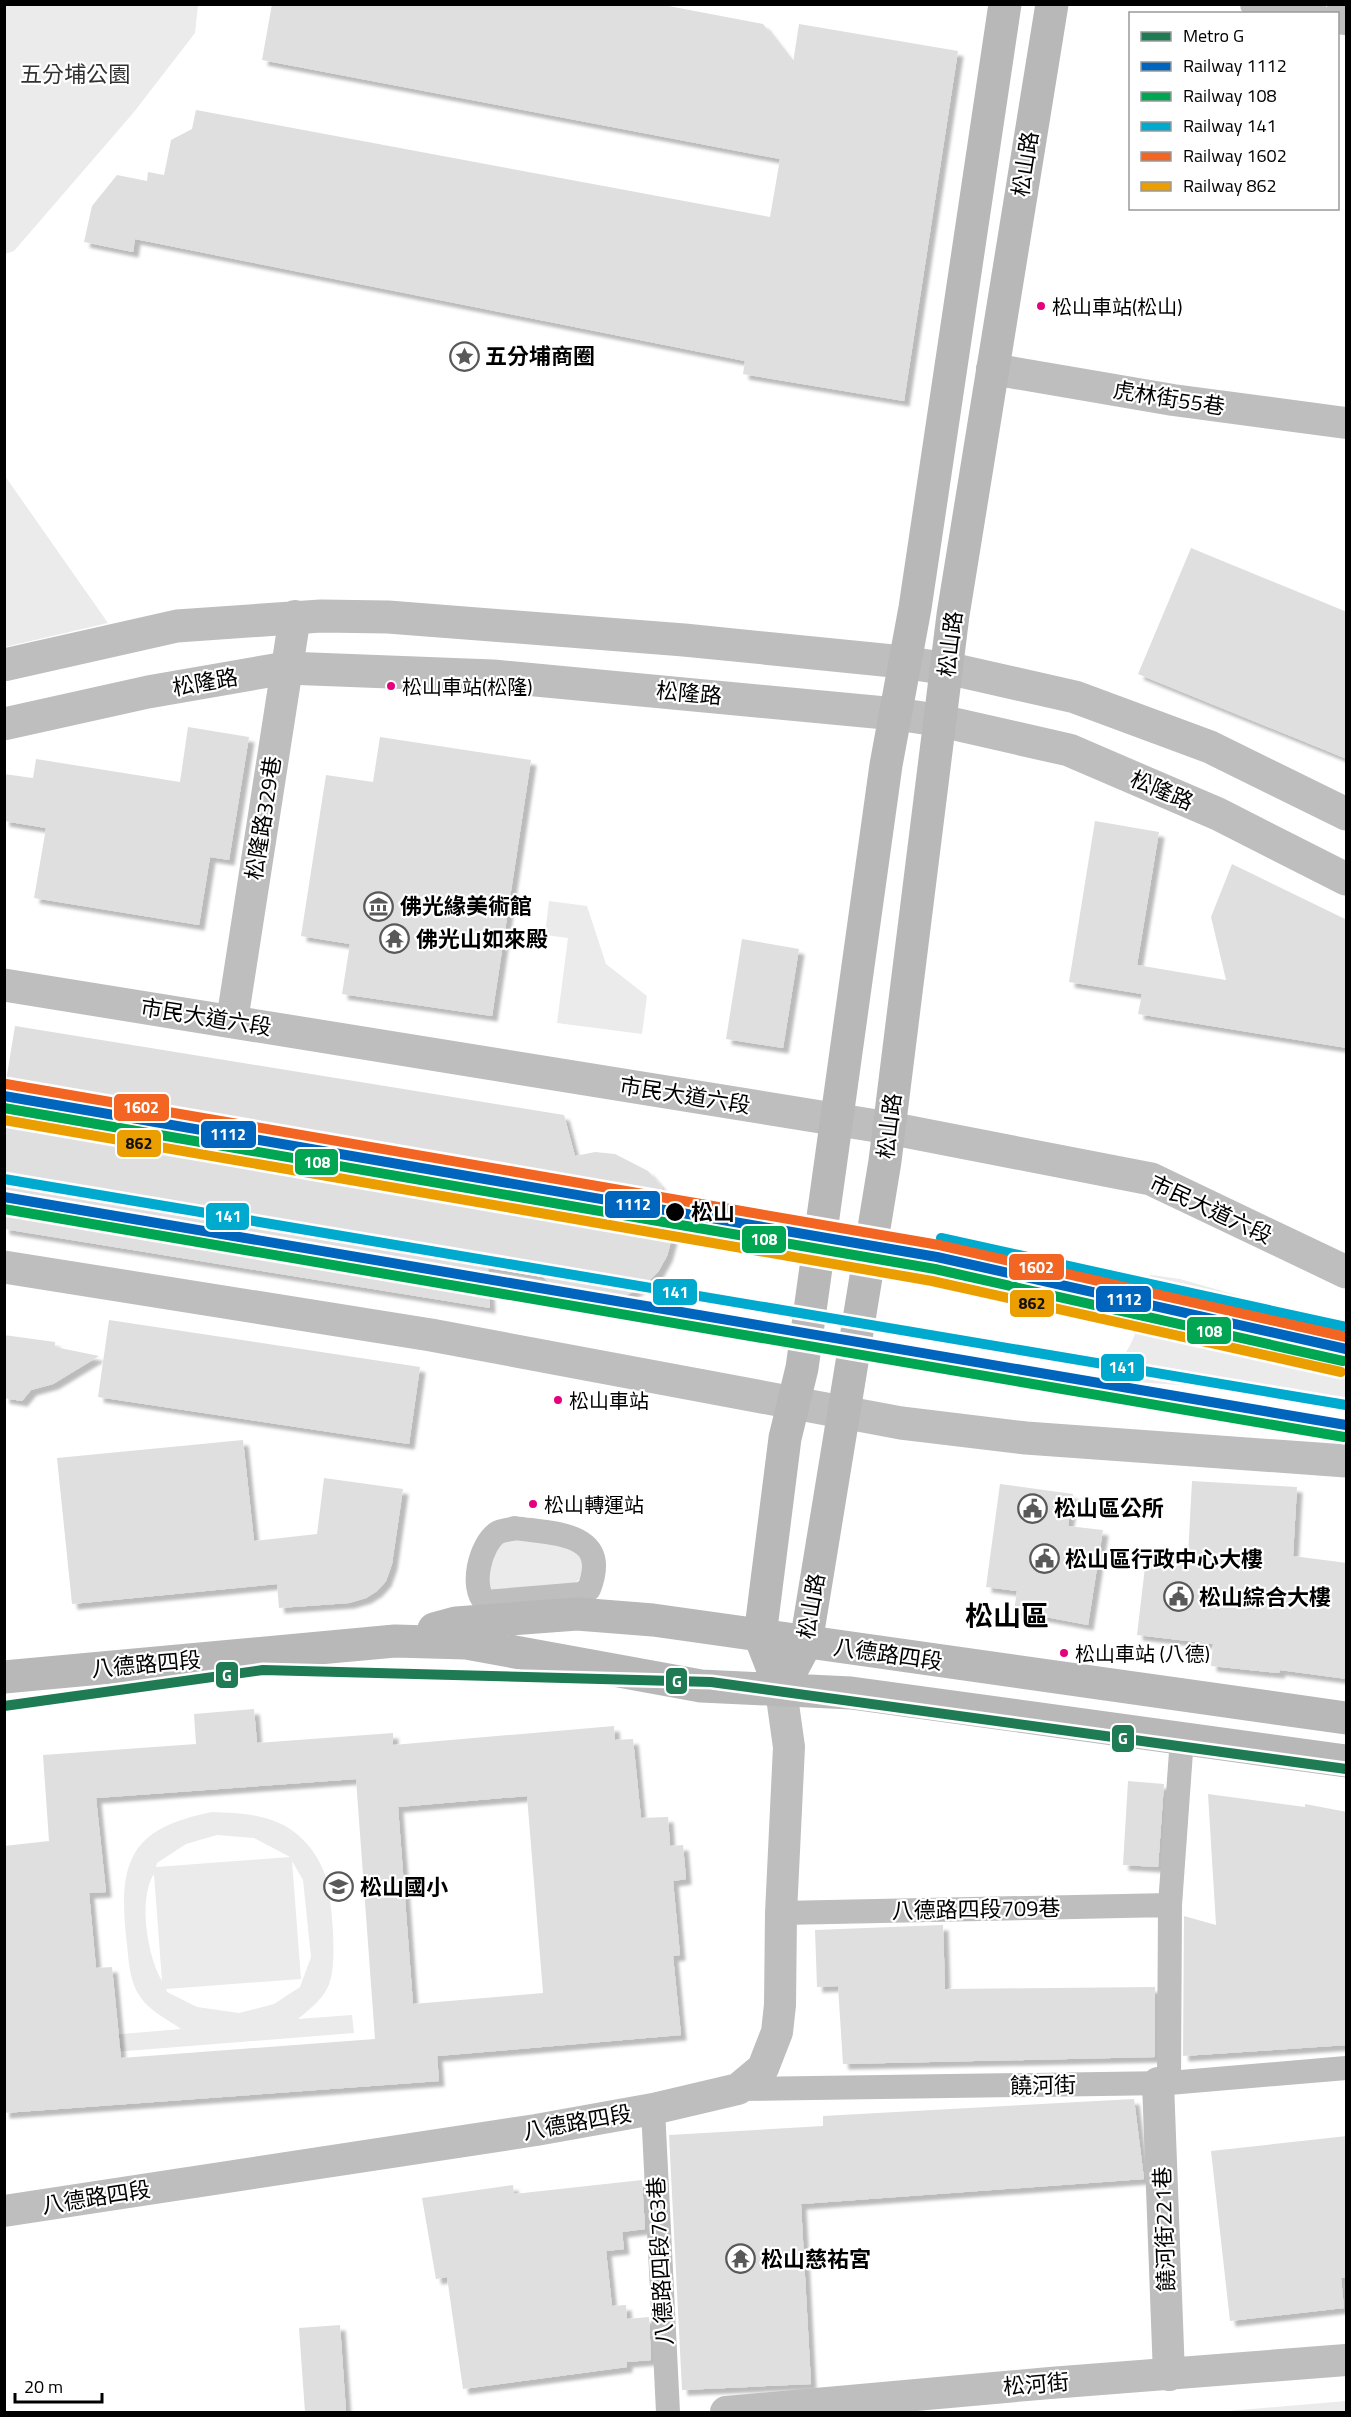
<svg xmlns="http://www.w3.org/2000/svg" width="1351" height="2417" viewBox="0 0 1351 2417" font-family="'Titillium Web','Noto Sans TC',sans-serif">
<defs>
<filter id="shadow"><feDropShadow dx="5.5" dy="5.5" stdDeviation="1.5" flood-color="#0004"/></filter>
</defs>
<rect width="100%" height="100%" fill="#fff"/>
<path fill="#ebebeb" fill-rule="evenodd" d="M5,4L198,5L195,33L134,112L14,251L5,254Z
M4,476H5L108,623L5,647Z
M549,901L587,906L606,964L647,996L642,1034L557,1023L568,938L545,935Z
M1152,1275L1180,1279L1346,1326V1401L1309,1394L1136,1382L1118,1365C1142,1329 1141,1321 1130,1280Z
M517,1538L571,1545L584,1564L581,1578L575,1583L488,1593L491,1558L503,1541Z
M212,1812C241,1813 275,1814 298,1835C312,1847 322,1863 327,1881C332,1904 337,1960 330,1981C326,1997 310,2009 298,2019L352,2015L354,2033L76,2055L75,2038L181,2029C167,2019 151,2012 141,1998C128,1980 129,1958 126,1936C118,1858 133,1828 212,1812ZM217,1835L254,1838L290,1857L156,1867L157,1863L186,1844ZM292,1861L303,1880L311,1957L300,1987L274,2004L239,2013L197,2007L167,1992L166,1989L301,1979ZM154,1874L162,1981C147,1956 138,1898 154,1874Z
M1346,2401V2412H1217Z"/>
<path fill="#dfdfdf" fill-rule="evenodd" filter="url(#shadow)" d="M272,4H658L763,24L793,63L799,24L958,51L904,401L743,374L745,361L135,239L133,252L84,242L92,206L117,175L147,181L148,172L164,175L171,140L192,129L196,110L770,217L780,159L262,60Z
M1191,548L1347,612V759L1138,674Z
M188,727L249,737L229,860L210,857L199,925L34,898L46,828L4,821V774L33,778L36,759L180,782Z
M380,737L531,760L492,1016L342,994L350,944L301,936L326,775L373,782Z
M1095,821L1159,832L1137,965L1226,980L1211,917L1232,864L1347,920V1048L1138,1014L1142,994L1069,982Z
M742,939L799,949L783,1048L726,1039Z
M15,1026L564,1115L575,1156L595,1152L615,1154L648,1171L660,1185L669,1201L673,1219L672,1238L667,1256L658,1272L645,1285L629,1294L611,1300L574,1297L557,1288L543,1277L488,1268L490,1308L4,1229V1093Z
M109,1320L420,1367L409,1444L98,1397Z
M4,1335L55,1342V1347L99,1356L53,1384L31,1390L22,1401L4,1398Z
M243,1440L254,1541L317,1534L324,1478L403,1489L392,1564L386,1581L377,1591L366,1598L349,1603L279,1608L277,1584L72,1604L57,1458Z
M1192,1481L1297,1487L1293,1556L1347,1563V1679L1280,1670L1279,1673L1211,1666L1213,1644L1137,1635L1147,1550L1188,1556Z
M1000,1484L1073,1494L1068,1526L1103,1530L1088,1625L1014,1611L1017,1591L986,1587Z
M254,1709L257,1743L393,1733V1745L614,1726L615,1740L633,1739L641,1818L668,1817L670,1846L683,1845L686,1879L673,1881L680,1955L673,1956L681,2035L437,2056L439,2081L4,2113V1846L49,1841L43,1755L196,1744L194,1714ZM356,1779L375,2039L121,2058L112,1967L96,1968L89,1893L106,1892L96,1798ZM527,1796L543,1993L413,2004L398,1807Z
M1128,1781L1164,1784L1158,1867L1123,1865Z
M1208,1794L1305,1807V1804L1347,1812V2045L1183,2056L1184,1916L1216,1925Z
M943,1925L945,1989L1155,1987V2057L843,2064L838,1986L817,1987L815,1930Z
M1134,2099L1144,2179L801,2204L811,2384L682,2390L669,2135L823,2126V2116Z
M1347,2136V2277L1341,2278L1344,2308L1230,2321L1211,2151Z
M642,2180L645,2229L622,2232L624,2249L606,2251L612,2306L626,2305L627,2319L649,2317L651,2360L627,2362V2367L463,2389L447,2277L436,2279L422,2198L513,2185L514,2194Z
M340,2325L346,2412H305L299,2328Z"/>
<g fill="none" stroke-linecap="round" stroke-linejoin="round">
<path stroke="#bebebe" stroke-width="24" d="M515,1528C555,1534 611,1532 589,1589L581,1594L485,1602C470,1587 480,1545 497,1533C502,1530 510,1530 515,1528Z
M781,1913L1170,1905
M1169,2083L1170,1905L1182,1738
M738,2089L1169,2083L1346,2068
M653,2109L668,2412"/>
<path stroke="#bebebe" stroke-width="32" d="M1256,4L1312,14
M1338,18L1346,19
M992,369L1173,400L1346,423
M232,1021L295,616
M1158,2083L1169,2375
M4,2211L536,2130L653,2109L738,2089L763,2068L777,2032L780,2005L781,1913L789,1747L781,1690
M726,2412L1050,2383L1346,2360"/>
<path stroke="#bebebe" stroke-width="33" d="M4,665L177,626L321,616L388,617L684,640L903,662L960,671L1075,697L1210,747L1346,814
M4,724L148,692L286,668L493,676L896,714L937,720L1069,750L1218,814L1346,879
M4,985L889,1128L1151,1179L1346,1272
M4,1267L431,1335L901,1423L1026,1438L1346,1461"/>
<path stroke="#b8b8b8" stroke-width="33" d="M434,1629L456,1623L577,1614L653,1620L1346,1718
M4,1677L395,1641L466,1643L701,1686L851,1693L1346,1761
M781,1690L806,1643L885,1161L953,615L1052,4
M781,1690L760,1636L785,1438L802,1368L886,765L915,608L1005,4"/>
<defs>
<path id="rail-1" d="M4,1096L937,1257L1346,1349
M4,1197L1346,1425"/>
<path id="rail-2" d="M4,1108L935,1269L1343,1361
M4,1209L1344,1437"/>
<path id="rail-3" d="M4,1179L1346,1405
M941,1238L1346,1327"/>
<path id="rail-4" d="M6,1084L939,1245L1346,1337"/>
<path id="rail-5" d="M4,1120L932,1281L1341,1372"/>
</defs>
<use href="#rail-1" stroke="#fff" stroke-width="15"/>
<use href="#rail-2" stroke="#fff" stroke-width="15"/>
<use href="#rail-3" stroke="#fff" stroke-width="15"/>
<use href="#rail-4" stroke="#fff" stroke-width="15"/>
<use href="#rail-5" stroke="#fff" stroke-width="15"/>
<use href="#rail-1" stroke="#0065bd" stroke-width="10"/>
<use href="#rail-2" stroke="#00a651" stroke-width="10"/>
<use href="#rail-3" stroke="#00a9ce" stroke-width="10"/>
<use href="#rail-4" stroke="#f26522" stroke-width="10"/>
<use href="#rail-5" stroke="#eb9e00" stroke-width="10"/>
<defs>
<path id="metro-1" d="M4,1706L263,1670L711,1682L1346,1769"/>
</defs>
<use href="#metro-1" stroke="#fff" stroke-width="15"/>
<use href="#metro-1" stroke="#1e7b54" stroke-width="10"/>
</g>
<defs>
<symbol id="sight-ring" viewBox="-11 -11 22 22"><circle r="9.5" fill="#fff" stroke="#595959" stroke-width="1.5"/><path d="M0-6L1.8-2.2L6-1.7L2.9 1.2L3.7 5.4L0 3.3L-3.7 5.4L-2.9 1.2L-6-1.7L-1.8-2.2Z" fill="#595959"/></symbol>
<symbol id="museum-ring" viewBox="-11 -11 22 22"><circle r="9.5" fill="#fff" stroke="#595959" stroke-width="1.5"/><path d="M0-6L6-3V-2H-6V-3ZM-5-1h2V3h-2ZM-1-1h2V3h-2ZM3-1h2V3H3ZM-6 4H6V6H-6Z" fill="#595959"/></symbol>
<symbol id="temple-ring" viewBox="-11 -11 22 22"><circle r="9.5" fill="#fff" stroke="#595959" stroke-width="1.5"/><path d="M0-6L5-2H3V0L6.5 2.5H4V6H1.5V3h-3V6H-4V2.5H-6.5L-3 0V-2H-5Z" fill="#595959"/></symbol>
<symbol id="civic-ring" viewBox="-11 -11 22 22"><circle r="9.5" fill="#fff" stroke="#595959" stroke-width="1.5"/><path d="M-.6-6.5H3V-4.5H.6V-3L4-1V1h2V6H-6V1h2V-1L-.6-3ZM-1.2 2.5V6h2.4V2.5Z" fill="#595959"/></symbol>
<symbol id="school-ring" viewBox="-11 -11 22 22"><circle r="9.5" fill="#fff" stroke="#595959" stroke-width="1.5"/><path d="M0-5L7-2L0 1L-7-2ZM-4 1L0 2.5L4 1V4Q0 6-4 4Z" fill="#595959"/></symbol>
</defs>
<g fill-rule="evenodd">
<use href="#sight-ring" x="448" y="340" width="33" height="33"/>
<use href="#museum-ring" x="362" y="890" width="33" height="33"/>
<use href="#temple-ring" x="378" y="922" width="33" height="33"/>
<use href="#civic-ring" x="1016" y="1492" width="33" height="33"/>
<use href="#civic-ring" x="1028" y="1542" width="33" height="33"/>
<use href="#civic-ring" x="1162" y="1580" width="33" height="33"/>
<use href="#school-ring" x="322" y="1870" width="33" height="33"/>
<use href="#temple-ring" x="724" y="2242" width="33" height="33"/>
</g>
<g fill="#e5007d" stroke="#fff" stroke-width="2">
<circle cx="1041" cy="306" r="5"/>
<circle cx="391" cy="686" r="5"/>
<circle cx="558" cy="1400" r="5"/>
<circle cx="533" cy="1504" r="5"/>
<circle cx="1064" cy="1653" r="5"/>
</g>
<circle fill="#000" stroke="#fff" stroke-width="2" cx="675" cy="1212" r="10"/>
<g text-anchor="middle" stroke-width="4.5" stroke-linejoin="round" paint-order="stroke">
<g font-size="20" fill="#000" stroke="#fff" text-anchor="start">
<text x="1052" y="314">松山車站(松山)</text>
<text x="402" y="694">松山車站(松隆)</text>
<text x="569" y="1408">松山車站</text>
<text x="544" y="1512">松山轉運站</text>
<text x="1075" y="1661">松山車站 (八德)</text>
</g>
<g font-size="22" fill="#323232" stroke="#fff">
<text x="75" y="82">五分埔公園</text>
</g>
<g font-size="22" fill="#000" stroke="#fff">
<text transform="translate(1025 164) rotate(-81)" y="8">松山路</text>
<text transform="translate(1169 398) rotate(9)" y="8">虎林街55巷</text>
<text transform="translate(950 644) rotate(-83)" y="8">松山路</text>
<text transform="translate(205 682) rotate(-10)" y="8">松隆路</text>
<text transform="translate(689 693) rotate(5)" y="8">松隆路</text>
<text transform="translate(1162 790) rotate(23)" y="8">松隆路</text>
<text transform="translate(263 818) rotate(-81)" y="8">松隆路329巷</text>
<text transform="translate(206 1017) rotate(9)" y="8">市民大道六段</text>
<text transform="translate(685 1095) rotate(9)" y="8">市民大道六段</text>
<text transform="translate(889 1126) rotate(-83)" y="8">松山路</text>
<text transform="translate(1211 1209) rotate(25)" y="8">市民大道六段</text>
<text transform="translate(811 1606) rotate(-80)" y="8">松山路</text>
<text transform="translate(888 1654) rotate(8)" y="8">八德路四段</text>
<text transform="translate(146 1664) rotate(-5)" y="8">八德路四段</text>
<text transform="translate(976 1909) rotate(-1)" y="8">八德路四段709巷</text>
<text transform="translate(1043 2085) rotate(-1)" y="8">饒河街</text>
<text transform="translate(577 2122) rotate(-10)" y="8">八德路四段</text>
<text transform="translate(96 2197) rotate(-9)" y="8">八德路四段</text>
<text transform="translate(1164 2229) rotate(-92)" y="8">饒河街221巷</text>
<text transform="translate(660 2261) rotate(-93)" y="8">八德路四段763巷</text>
<text transform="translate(1036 2384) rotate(-5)" y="8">松河街</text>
</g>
<g font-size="22" font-weight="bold" fill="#000" stroke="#fff" text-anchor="start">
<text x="485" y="364">五分埔商圈</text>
<text x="400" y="914">佛光緣美術館</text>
<text x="416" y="947">佛光山如來殿</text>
<text x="1054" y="1516">松山區公所</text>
<text x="1065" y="1567">松山區行政中心大樓</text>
<text x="1199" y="1605">松山綜合大樓</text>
<text x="360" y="1895">松山國小</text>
<text x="761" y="2267">松山慈祐宮</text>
</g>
<g font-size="22" font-weight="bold" fill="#000" stroke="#fff" text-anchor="start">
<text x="691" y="1220">松山</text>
</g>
<g font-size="28" font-weight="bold" fill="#000" stroke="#fff">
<text x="1007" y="1626">松山區</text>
</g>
</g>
<g stroke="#fff" stroke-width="2">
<rect x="113" y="1093" width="57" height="29" rx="6" fill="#f26522"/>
<rect x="200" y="1120" width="57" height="29" rx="6" fill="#0065bd"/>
<rect x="116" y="1129" width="46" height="29" rx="6" fill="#eb9e00"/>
<rect x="294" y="1148" width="45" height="28" rx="6" fill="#00a651"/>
<rect x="604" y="1190" width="57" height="29" rx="6" fill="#0065bd"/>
<rect x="205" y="1202" width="45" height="29" rx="6" fill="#00a9ce"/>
<rect x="741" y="1225" width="46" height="29" rx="6" fill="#00a651"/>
<rect x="1008" y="1253" width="57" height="28" rx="6" fill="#f26522"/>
<rect x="652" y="1278" width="46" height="28" rx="6" fill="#00a9ce"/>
<rect x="1095" y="1285" width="57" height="28" rx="6" fill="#0065bd"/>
<rect x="1009" y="1289" width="46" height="29" rx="6" fill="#eb9e00"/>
<rect x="1186" y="1316" width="46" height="29" rx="6" fill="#00a651"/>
<rect x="1100" y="1353" width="45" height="29" rx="6" fill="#00a9ce"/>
<rect x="215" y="1661" width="24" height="28" rx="6" fill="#1e7b54"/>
<rect x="665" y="1667" width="23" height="28" rx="6" fill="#1e7b54"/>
<rect x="1111" y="1724" width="24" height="29" rx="6" fill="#1e7b54"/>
</g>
<g font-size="16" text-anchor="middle" font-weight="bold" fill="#fff">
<text x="141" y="1113">1602</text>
<text x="228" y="1140">1112</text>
<text x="317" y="1168">108</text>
<text x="633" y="1210">1112</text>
<text x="228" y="1222">141</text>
<text x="764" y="1245">108</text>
<text x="1036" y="1273">1602</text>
<text x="675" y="1298">141</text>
<text x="1124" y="1305">1112</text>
<text x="1209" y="1337">108</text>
<text x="1122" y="1373">141</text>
<text x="227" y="1681">G</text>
<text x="677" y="1687">G</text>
<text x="1123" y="1744">G</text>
</g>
<g font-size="16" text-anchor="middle" font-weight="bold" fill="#111">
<text x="139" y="1149">862</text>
<text x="1032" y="1309">862</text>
</g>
<rect width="1351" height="2417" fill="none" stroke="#000000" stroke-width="12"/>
<rect x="1129" y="12" width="210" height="198" fill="#ffffff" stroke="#999999" stroke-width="1.5"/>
<rect x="1141" y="32" width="30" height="9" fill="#1e7b54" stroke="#999999" stroke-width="1.5"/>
<text x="1183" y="42" font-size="18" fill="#000000">Metro G</text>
<rect x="1141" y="62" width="30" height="9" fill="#0065bd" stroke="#999999" stroke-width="1.5"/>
<text x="1183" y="72" font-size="18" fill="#000000">Railway 1112</text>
<rect x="1141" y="92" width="30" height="9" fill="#00a651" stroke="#999999" stroke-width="1.5"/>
<text x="1183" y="102" font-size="18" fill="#000000">Railway 108</text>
<rect x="1141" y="122" width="30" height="9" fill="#00a9ce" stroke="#999999" stroke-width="1.5"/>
<text x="1183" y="132" font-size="18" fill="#000000">Railway 141</text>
<rect x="1141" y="152" width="30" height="9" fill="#f26522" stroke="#999999" stroke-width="1.5"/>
<text x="1183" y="162" font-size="18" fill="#000000">Railway 1602</text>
<rect x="1141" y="182" width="30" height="9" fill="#eb9e00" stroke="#999999" stroke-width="1.5"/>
<text x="1183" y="192" font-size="18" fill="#000000">Railway 862</text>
<path d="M15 2393v9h87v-9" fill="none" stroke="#000000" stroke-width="3"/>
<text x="24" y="2393" font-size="18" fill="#000000" stroke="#ffffff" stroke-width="4.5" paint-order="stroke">20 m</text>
</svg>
